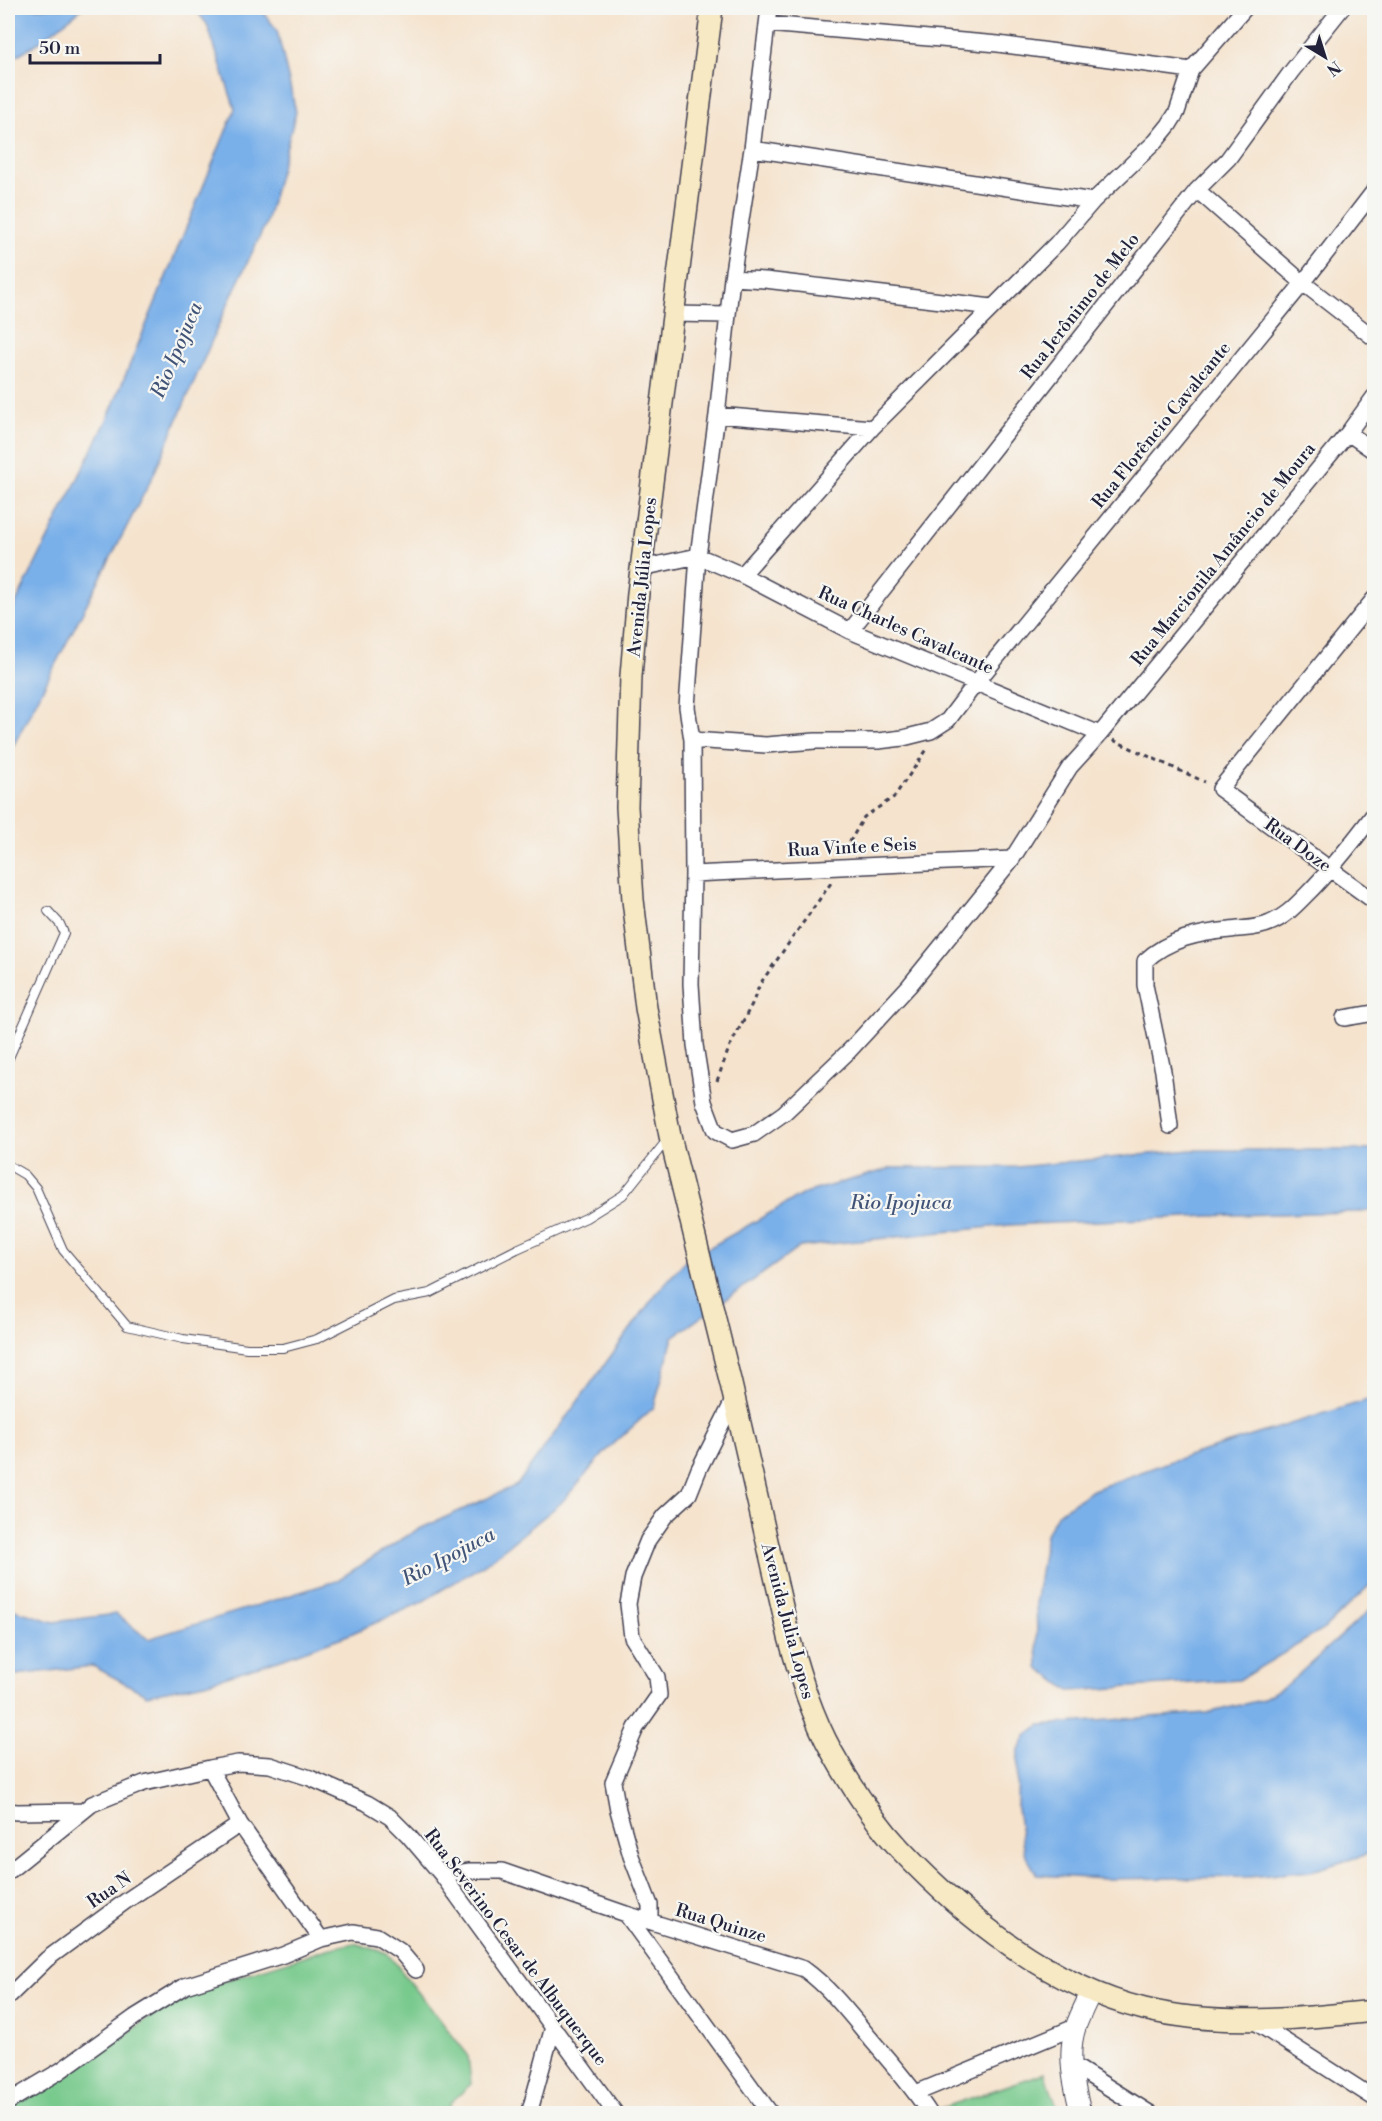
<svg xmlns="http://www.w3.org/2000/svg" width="1382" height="2121" viewBox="0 0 1382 2121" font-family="'Libre Bodoni',serif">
<rect width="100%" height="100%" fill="#f6f6f2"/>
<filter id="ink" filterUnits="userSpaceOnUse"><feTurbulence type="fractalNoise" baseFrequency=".0167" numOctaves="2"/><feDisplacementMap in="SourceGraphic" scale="12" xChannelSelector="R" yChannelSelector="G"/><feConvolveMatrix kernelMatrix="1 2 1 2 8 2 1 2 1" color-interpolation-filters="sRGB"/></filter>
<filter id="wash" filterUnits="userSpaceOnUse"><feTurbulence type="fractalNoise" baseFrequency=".008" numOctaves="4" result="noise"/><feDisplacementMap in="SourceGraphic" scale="24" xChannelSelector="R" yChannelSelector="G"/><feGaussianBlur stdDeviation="1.35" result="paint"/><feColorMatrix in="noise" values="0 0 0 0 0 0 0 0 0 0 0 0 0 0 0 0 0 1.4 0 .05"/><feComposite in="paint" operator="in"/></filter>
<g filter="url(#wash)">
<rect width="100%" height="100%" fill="#f5e3cd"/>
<path fill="#77c98c" stroke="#4c7664" stroke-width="1.5" d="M354,1943L387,1953L468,2055L471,2084L449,2104L455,2113L8,2114V2110L62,2079L184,1993L327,1949Z
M1044,2073L1060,2113L942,2114L939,2109Z"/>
<path fill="#7ab0e9" stroke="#4e6992" stroke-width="1.5" d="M8,8H83L38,43L8,61Z
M194,8H260L277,30L296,112L266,223L226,308L153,476L8,756V619L107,420L235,109L207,24Z
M1191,1150H1374V1209L1357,1212L1232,1215L1010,1225L800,1247L673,1337L654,1407L607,1450L561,1503L485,1564L420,1603L348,1635L281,1659L205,1683L147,1695L93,1666L8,1676V1608L54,1622L116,1614L148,1639L336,1581L415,1531L517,1485L656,1294L684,1262L805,1193L892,1168L1017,1167Z
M1374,1398V1581L1324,1629L1239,1680L1070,1691L1038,1667L1036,1599L1046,1534L1058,1513L1093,1490L1171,1461Z
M1374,1606V1850L1368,1854L1311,1871L1249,1877L1105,1879L1037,1875L1024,1852L1017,1809L1018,1752L1026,1736L1040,1725L1207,1713L1261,1700L1288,1684Z"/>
</g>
<g filter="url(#ink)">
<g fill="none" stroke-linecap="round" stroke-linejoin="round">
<defs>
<path id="service" d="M8,1060L64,933L60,924L48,911
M8,1165L25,1175L36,1188L63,1250L127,1326L183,1339L247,1348H283L317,1339L394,1300L430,1293L517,1249L586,1218L623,1195L667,1140"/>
<path id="minor" d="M769,8L752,149L732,278L717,415L698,556L687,707L692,740L693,874L691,984L695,1045L704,1102L715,1131L732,1140L754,1134L784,1113L849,1051L909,986L1012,859L1070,767L1100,734L1348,433L1374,397
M767,24L998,44L1191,70
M752,149L1093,201
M1197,190L1303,283L1374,338
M732,278L765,280L992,307
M673,314L728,315
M717,415L872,428
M1348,433L1374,451
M698,556L742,575L850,631L1100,734
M641,568L698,556
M742,575L872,428L1057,243L1093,201L1156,141L1169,125L1177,112L1191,70L1245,8
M1374,599L1220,789L1374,901
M850,631L1197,190L1228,159L1291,72L1342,8
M692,740L766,745L815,741H878L903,738L931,731L948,720L976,683L1303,283L1374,191
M693,874L1012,859
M1344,1018L1374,1013
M1170,1126L1163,1071L1145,985V961C1168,939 1199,933 1230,930C1244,928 1257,929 1270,923C1285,917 1295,906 1306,895C1331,870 1353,842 1374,814
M210,1768L240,1824L321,1939
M8,1811L17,1812L82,1811
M8,1872L92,1804L144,1783L210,1768L238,1763L270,1765L310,1778L367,1803L390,1817L408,1835L442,1875L616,2114
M442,1875L470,1871H502L626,1914L804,1969C830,1988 849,2013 869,2037C890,2062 912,2086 930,2114
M626,1914L771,2114
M650,1921V1905L631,1856L618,1810L613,1782L636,1728L659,1695L657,1677L632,1637L628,1604L633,1577L648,1540L665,1516L689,1494L699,1469L734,1399
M8,1997L47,1959L126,1901L240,1824
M1252,2020L1374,2098
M1071,2064L1151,2114
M916,2093L1075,2027
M8,2102L60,2071L135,2017L185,1986L283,1955L321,1939L353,1932L377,1936L400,1951L416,1970
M529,2114L553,2027"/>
<path id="tertiary" d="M1081,2114C1074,2085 1066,2055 1076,2026C1080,2015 1086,2003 1091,1992"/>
<path id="secondary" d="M712,8L638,593L631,676L627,807L633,900L646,1008L670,1136L731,1384L789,1637C800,1677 812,1716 832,1752C851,1786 874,1821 900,1849C964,1917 1051,1986 1144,2009C1219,2027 1299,2019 1374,2011"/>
</defs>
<use href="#service" stroke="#423f51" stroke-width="10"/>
<use href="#minor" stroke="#423f51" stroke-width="18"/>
<use href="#tertiary" stroke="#423f51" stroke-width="22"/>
<use href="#secondary" stroke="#423f51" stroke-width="24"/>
<path stroke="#423f51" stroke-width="3" stroke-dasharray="4.5 4.5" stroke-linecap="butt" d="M1113,740L1205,782
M845,850L864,817L894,797L928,748
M717,1081L729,1048L752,1004L760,984L831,883"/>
<use href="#service" stroke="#fff" stroke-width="8"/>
<use href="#minor" stroke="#fff" stroke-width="15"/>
<use href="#tertiary" stroke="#fff" stroke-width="20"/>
<use href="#secondary" stroke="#f7e9c3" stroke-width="21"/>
</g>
</g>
<g text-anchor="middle" stroke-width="4.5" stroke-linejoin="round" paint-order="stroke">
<g font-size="18" fill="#22223b" stroke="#f6f6f2">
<text transform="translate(1080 306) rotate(-52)" y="6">Rua Jerônimo de Melo</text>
<text transform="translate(1161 425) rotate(-51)" y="6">Rua Florêncio Cavalcante</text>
<text transform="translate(1223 554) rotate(-51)" y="6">Rua Marcionila Amâncio de Moura</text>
<text transform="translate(642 577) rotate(-84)" y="6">Avenida Júlia Lopes</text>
<text transform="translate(906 630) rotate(24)" y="6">Rua Charles Cavalcante</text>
<text transform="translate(1298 845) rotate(36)" y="6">Rua Doze</text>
<text transform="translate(852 847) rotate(-3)" y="6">Rua Vinte e Seis</text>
<text transform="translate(788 1621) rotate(75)" y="6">Avenida Julia Lopes</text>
<text transform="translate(109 1890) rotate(-35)" y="6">Rua N</text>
<text transform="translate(721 1923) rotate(17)" y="6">Rua Quinze</text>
<text transform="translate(516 1947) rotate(53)" y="6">Rua Severino Cesar de Albuquerque</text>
</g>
<g font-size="20" font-style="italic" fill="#415478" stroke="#f6f6f2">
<text transform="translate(176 350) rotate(-67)" y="7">Rio Ipojuca</text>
<text x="901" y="1209">Rio Ipojuca</text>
<text transform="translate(448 1556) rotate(-28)" y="7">Rio Ipojuca</text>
</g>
</g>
<rect width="1382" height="2121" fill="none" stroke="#f6f6f2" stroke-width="30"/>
<g transform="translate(1325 57) rotate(142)" stroke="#f6f6f2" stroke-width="4.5" paint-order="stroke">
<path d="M0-4.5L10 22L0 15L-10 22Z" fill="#22223b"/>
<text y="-9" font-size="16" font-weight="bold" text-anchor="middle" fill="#22223b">N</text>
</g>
<path d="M30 54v9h130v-9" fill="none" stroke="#22223b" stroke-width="3"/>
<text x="39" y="54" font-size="18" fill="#22223b" stroke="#f6f6f2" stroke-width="4.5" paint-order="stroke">50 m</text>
</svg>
